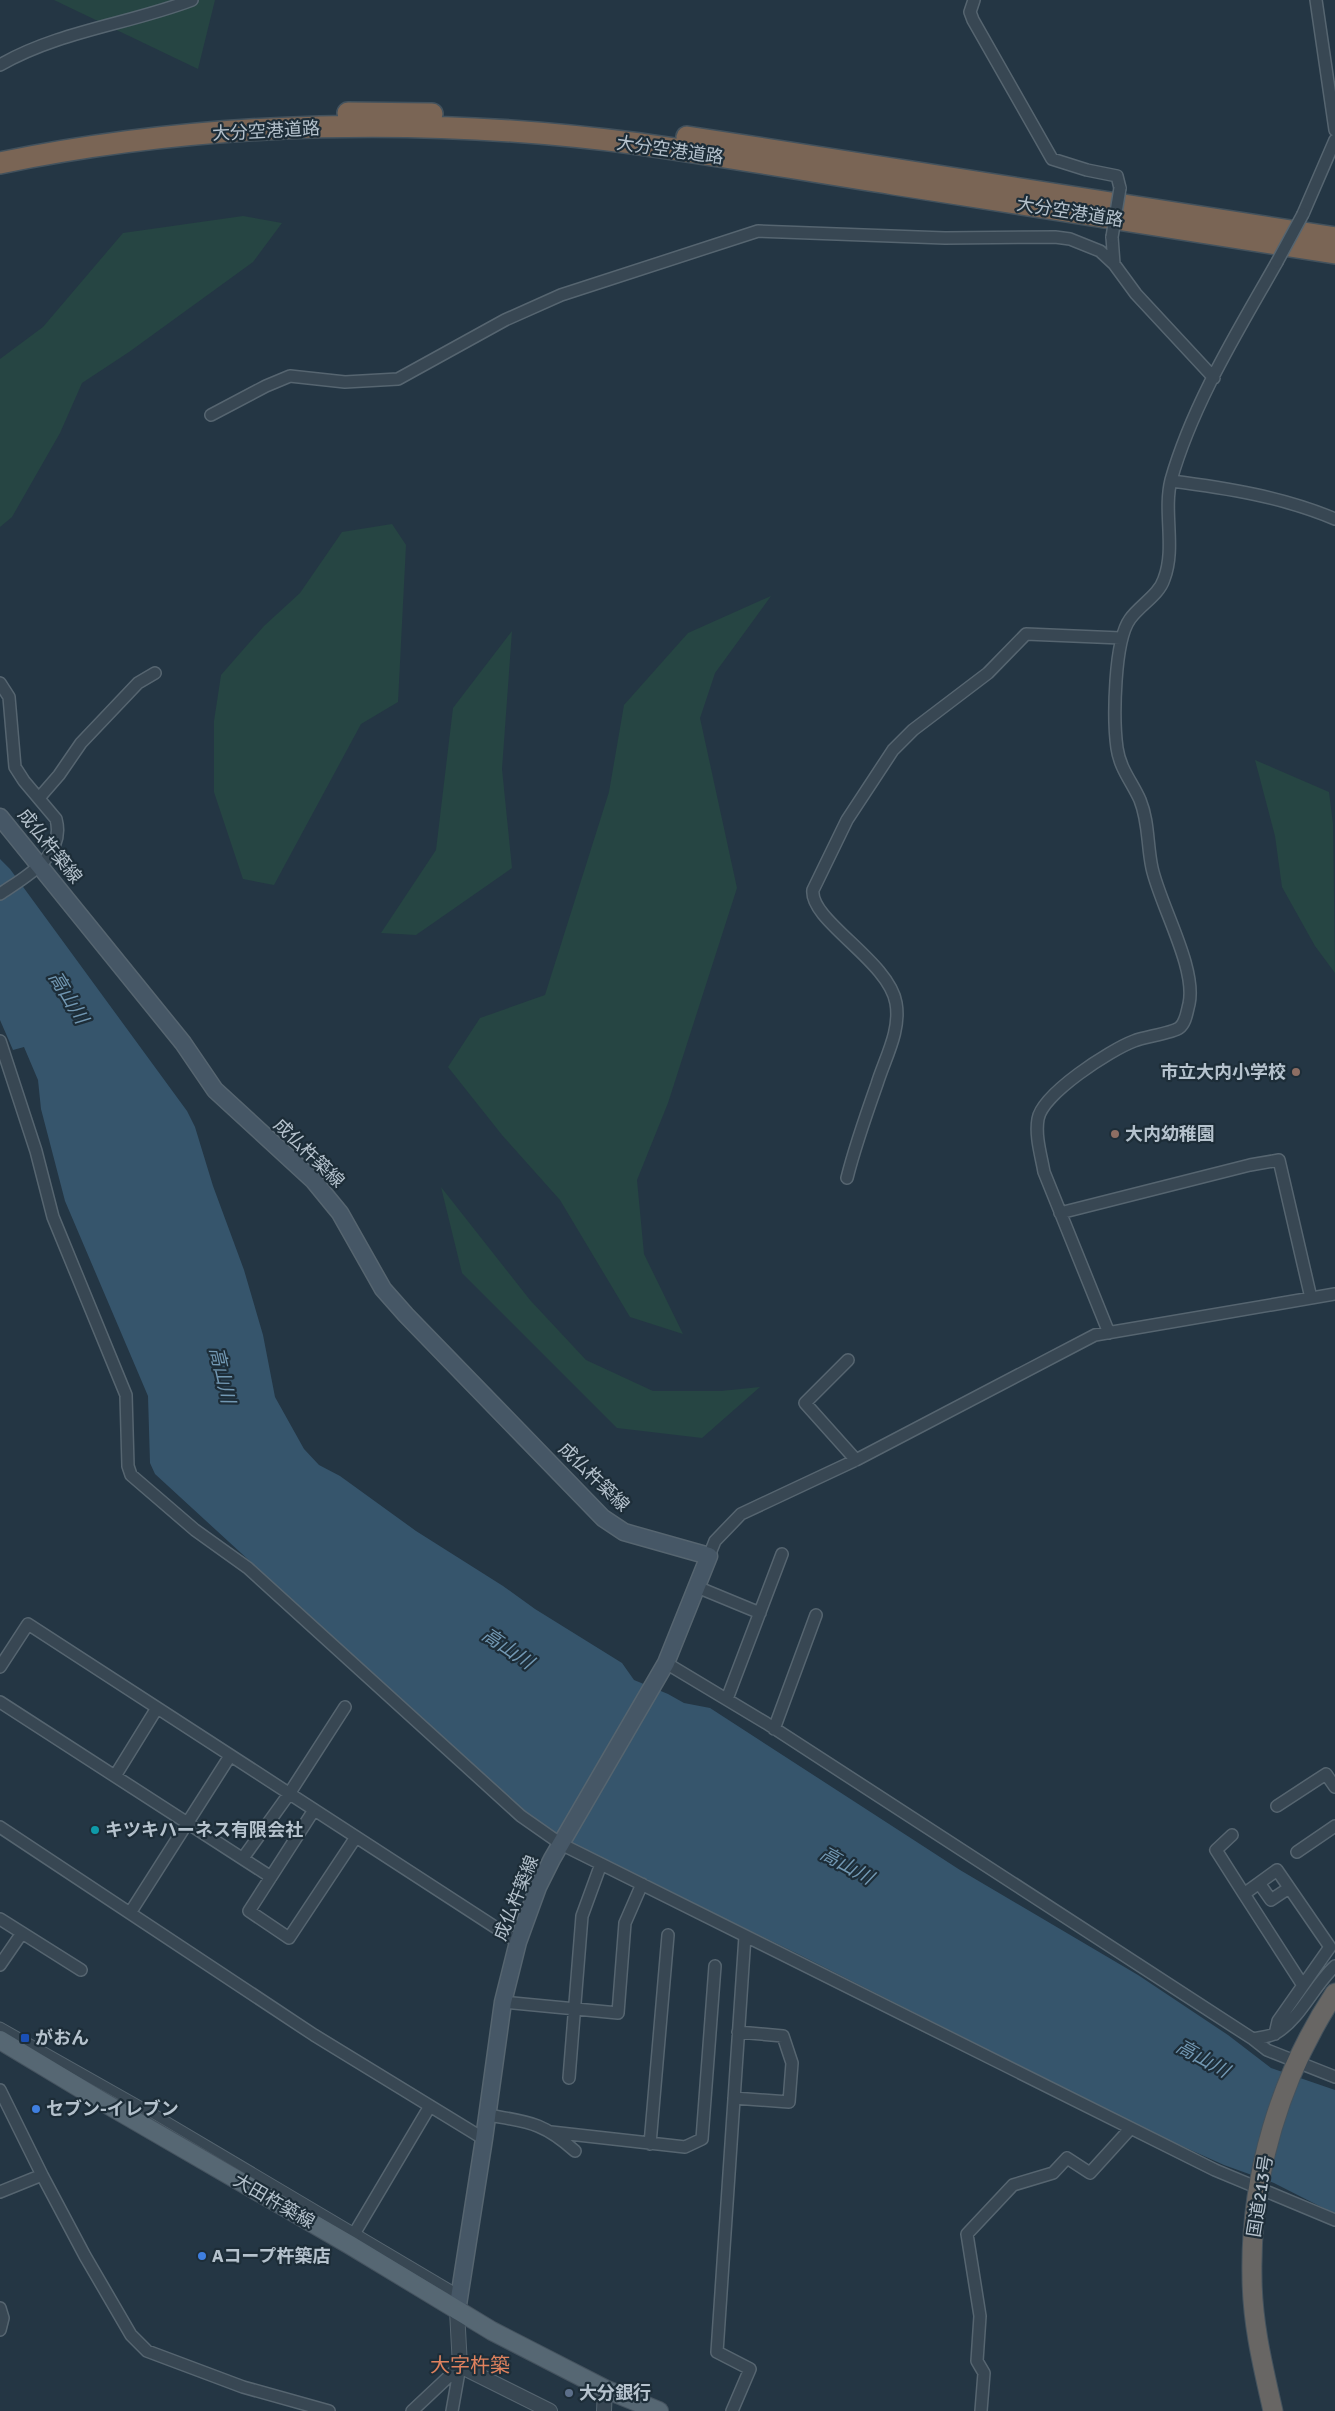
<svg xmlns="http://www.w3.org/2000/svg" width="1335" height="2411" viewBox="0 0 1335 2411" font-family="Signika,'Noto Sans JP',sans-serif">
<rect width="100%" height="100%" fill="#243644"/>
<path fill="#264543" d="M54,0H215L198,69Z
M243,216L282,223L253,262L129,352L82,383L60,433L12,517L0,527V359L43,327L123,233Z
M392,524L406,545L398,702L361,724L274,885L243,879L214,792V721L221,675L264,626L300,593L342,532Z
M771,596L715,673L700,718L737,888L668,1103L637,1180L644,1254L683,1334L630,1317L560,1200L502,1135L448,1067L480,1018L545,995L609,792L624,705L688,633Z
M512,631L502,769L512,868L416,935L381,933L436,850L453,708Z
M1255,760L1329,792L1333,824L1335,973L1315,946L1282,887L1275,836Z
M441,1187L530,1300L586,1360L653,1391H721L760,1387L702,1438L617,1428L462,1273Z"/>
<path fill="#36556c" d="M0,859L10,869L187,1111L195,1127L213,1186L244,1270L263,1335L275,1397L304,1449L319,1465L340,1476L416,1531L503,1586L535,1609L622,1663L634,1680L668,1694L684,1703L710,1708L960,1870L1138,1975L1228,2035L1271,2068L1335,2090V2214L1274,2183L1224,2165L1155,2134L798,1954L572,1844L525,1814L155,1474L150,1463L148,1396L65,1201L41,1109L38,1080L24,1047L13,1050L0,1020Z"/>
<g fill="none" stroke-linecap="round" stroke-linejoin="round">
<defs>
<path id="pedestrian" d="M0,2027L154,2114L461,2296"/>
<path id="minor" d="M974,0L970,12L973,20L1052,159L1087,170L1117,176L1120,188
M1316,0L1335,130
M0,65C59,31 129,24 192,0
M1303,214L1335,140
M1112,237L1114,264
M211,415L266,386L290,376L345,382L398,379L505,320L561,295L758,231L945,238L1055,237L1070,239L1100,251L1114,264L1136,294L1214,378
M1171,481C1227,488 1283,497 1335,519
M0,683L9,697L15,767L24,781L56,819C66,856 25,877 0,894
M39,798L59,775L81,743L138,683L155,673
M0,1041L36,1151L53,1217L126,1395L128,1466L131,1475L195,1530L248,1568L521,1816L561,1844L1215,2170L1335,2220
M847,1178C855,1146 866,1115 877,1084C885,1058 901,1031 896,1003C889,961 809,920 813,890L847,820L893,750L913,730L988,673L1026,634L1121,638
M1060,1213L1250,1165L1279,1160L1311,1298
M1109,1333L1044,1172C1041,1155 1035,1136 1038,1119C1042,1094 1110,1050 1134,1041C1144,1037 1172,1033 1179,1028C1186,1023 1187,1011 1189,1004C1197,968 1160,905 1152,868C1147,845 1149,822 1140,800C1132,782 1120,769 1117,748C1113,719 1114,641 1130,619C1140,605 1159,595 1164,579C1176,548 1163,512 1171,480C1193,403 1238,331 1277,262
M848,1360L805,1403L856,1460
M709,1556L715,1541L741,1514L856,1460L1095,1335L1335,1294
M697,1587L760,1613
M666,1663L766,1723L1253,2039L1267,2050L1335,2077
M0,1667L28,1624L518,1942
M727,1699L782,1554
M0,1702L271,1877
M774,1729L816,1615
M115,1776L157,1708
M1277,1806L1326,1774L1335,1787
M314,1810L249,1911L289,1938L356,1837
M0,1827L314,2035L484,2139
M1232,1835L1216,1850L1244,1894
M1297,1852L1335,1826
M243,1858L289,1794L345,1707
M1259,1883L1271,1900L1289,1888
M130,1913L230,1756
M0,1919L81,1970
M0,1965L22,1933
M503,2002L618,2013L625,1923L642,1884
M1275,2034L1278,2021L1330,1947L1277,1870L1244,1894L1302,1984
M1253,2039C1260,2037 1270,2037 1276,2033C1301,2018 1314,1985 1335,1966
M569,2078L582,1916L601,1864
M0,2090L42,2175
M734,2098L789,2102L792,2063L783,2036L738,2032
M488,2115C528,2122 543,2122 575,2151
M551,2132L685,2147L702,2139L715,1966
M650,2144L668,1935
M0,2192L42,2175L85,2256L131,2335L147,2351L243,2387L329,2411
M350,2245L354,2234L430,2106
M0,2308L3,2318L0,2330
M412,2411L460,2366
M452,2411L460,2366
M732,2411L750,2369L717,2352L745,1936
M981,2411L984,2373L977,2361L980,2316L967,2234L1013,2185L1053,2173L1067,2158L1090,2173L1130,2129"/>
<path id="tertiary" d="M457,2311L460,2366L550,2411
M604,2411L605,2389"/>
<path id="secondary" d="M0,817L183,1043L215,1090L313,1180L340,1213L383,1289L406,1315L603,1518L624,1532L709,1556L666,1663L552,1859L538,1887L518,1942L503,2002L484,2139L457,2311"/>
<path id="primary" d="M0,2040L103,2102L350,2245L492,2331L605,2389L659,2411"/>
<path id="trunk" d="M1273,2411C1263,2367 1252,2322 1252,2276C1250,2177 1280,2076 1335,1993"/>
<path id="motorway" d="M348,113L432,114
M687,137L1335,238
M0,163C209,120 429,116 640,144C725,156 809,171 894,184C1041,207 1188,230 1335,253"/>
</defs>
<use href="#pedestrian" stroke="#566570" stroke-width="11"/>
<use href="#minor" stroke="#566570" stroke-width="14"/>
<use href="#tertiary" stroke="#566570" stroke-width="16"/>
<use href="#secondary" stroke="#566570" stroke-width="19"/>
<use href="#primary" stroke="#45535f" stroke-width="20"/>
<use href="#trunk" stroke="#43525d" stroke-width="21"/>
<use href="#motorway" stroke="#43525d" stroke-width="24"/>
<use href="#pedestrian" stroke="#384753" stroke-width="9"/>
<use href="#minor" stroke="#384753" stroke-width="11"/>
<use href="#tertiary" stroke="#384753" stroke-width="14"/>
<use href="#secondary" stroke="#465766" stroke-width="16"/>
<use href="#primary" stroke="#566773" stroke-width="18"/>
<use href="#trunk" stroke="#686664" stroke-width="19"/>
<use href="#motorway" stroke="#7a6555" stroke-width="21"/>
<defs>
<path id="minor-bridge" d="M1112,237L1120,188
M1277,262L1303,214"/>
</defs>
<use href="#minor-bridge" stroke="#566570" stroke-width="14" stroke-linecap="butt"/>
<use href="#minor-bridge" stroke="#384753" stroke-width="11"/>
</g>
<g fill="#8d6e63" stroke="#1d2d38" stroke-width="2">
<circle cx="1296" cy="1072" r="5"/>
<circle cx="1115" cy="1134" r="5"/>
</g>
<circle fill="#0f9aa8" stroke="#1d2d38" stroke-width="2" cx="95" cy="1830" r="5"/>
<rect fill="#1a4fb4" stroke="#1d2d38" stroke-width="2" x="20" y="2033" width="10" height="10" rx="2.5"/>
<g fill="#3f7fe0" stroke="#1d2d38" stroke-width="2">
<circle cx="36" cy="2109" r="5"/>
<circle cx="202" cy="2256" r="5"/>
</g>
<circle fill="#5c6f8a" stroke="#1d2d38" stroke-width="2" cx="569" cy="2393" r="5"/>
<g text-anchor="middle" stroke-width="4.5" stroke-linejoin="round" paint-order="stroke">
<g font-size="18" fill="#b5c2cd" stroke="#1d2d38">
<text transform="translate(266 131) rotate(-3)" y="6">大分空港道路</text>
<text transform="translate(670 150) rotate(8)" y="6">大分空港道路</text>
<text transform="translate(1070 212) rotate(9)" y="6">大分空港道路</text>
<text transform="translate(50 846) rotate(51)" y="6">成仏杵築線</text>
<text transform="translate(309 1153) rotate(44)" y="6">成仏杵築線</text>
<text transform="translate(594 1477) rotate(44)" y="6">成仏杵築線</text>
<text transform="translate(516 1898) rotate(-68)" y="6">成仏杵築線</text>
<text transform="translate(1260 2196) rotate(-81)" y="6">国道213号</text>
<text transform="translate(274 2201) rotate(30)" y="6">大田杵築線</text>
</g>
<g font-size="18" font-weight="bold" fill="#b5c2cd" stroke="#1d2d38" text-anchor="start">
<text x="1286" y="1078" text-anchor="end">市立大内小学校</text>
<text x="1125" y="1140">大内幼稚園</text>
<text x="105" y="1836">キツキハーネス有限会社</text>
<text x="35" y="2044">がおん</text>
<text x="46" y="2115">セブン-イレブン</text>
<text x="212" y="2262">Aコープ杵築店</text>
<text x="579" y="2399">大分銀行</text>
</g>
<g font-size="19" font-style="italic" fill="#7298b3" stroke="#1d2d38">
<text transform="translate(69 997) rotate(59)" y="7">高山川</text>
<text transform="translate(223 1375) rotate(77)" y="7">高山川</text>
<text transform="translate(508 1648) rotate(34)" y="7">高山川</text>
<text transform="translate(847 1865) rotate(29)" y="7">高山川</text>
<text transform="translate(1203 2058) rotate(29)" y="7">高山川</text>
</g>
<g font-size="20" fill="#e0825e" stroke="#1d2d38">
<text x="470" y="2372">大字杵築</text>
</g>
</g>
</svg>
